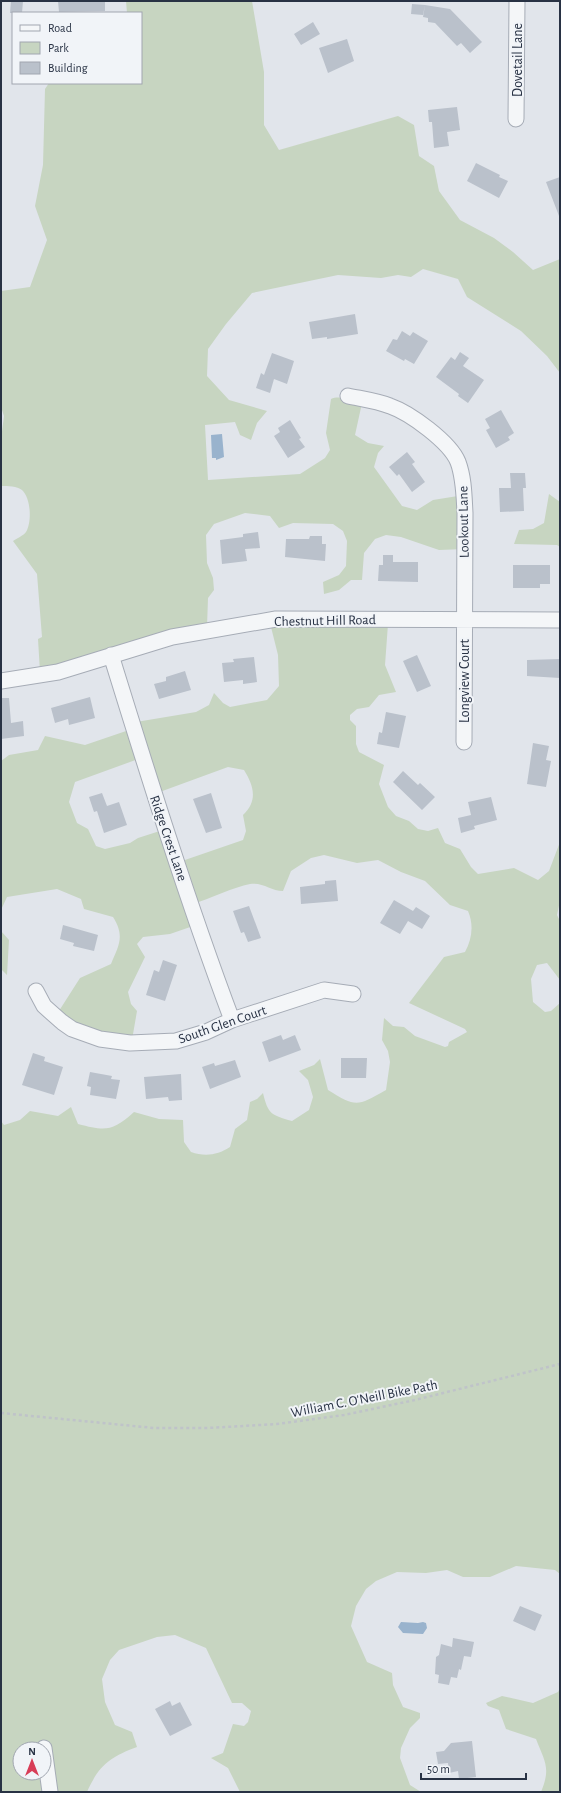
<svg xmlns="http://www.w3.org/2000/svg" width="561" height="1793" viewBox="0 0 561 1793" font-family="'Alegreya Sans',sans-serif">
<rect width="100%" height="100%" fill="#e1e5eb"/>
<path fill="#c7d5c1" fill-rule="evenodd" d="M126,1H252L264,72V125L279,150L398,116L414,125L419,156L434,166L439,191L460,220L494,238L513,252L533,270L560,259V373L547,356L521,331L467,297L458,279L423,269L411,277L398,275L381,278L338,275L252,293L226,324L208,349L207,376L229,400L267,411L257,423L251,440L240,435L235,422L205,425L208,480L300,474L325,458L330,450L326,433L331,399C339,395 353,400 362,403L355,435L368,443L384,446L378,453L374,467L402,506L417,510L433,500L464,495L465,549L439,550L401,537L386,535L375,539L364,553L362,580H351L339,590L324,594L323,582L339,575L346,566L347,541L343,531L333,524L293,523L279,528L270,516L245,513L214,524L206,535L207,563L213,578L214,590L208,598L207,627L40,672L38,639L42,637L37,574L13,541C17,538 23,536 26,532C32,522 31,498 22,490C17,486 8,486 1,486V439L4,416L1,407V291L30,287L47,240L35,206L43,165L45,89L49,83H141V13H127Z
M549,494L560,502V547L557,545L514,544L519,530L533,529L544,523Z
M270,623L388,624L385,665L396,692L379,695L369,707L357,709L350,715V720L356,726V744L359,752L384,765L379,784L388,807L396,816L409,821L418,829L428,831L438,828L445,843L460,849L471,867L478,874L514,868L538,880L549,871L560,842V901L557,915L560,921V980L547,963L537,965L531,979L533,1002L545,1012L551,1011L560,1003V1574L555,1570L516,1566L490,1577H463L447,1570L426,1573L397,1572L376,1581L366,1589L356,1606L351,1626L367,1662L392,1673L393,1685L403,1707L420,1713V1718L410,1728L401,1748L400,1758L410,1785L421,1792H240L228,1768L211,1758L223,1753L233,1724L244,1726L248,1722L251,1711L242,1703H232L206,1648L175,1635L157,1637L119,1650L110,1660L102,1679L105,1702L115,1725L132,1732L137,1747C110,1757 99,1765 87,1792H1V1121L4,1125L20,1120L30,1111L58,1116L71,1107L78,1124C105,1131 112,1132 134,1112L159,1119L183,1120L184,1142L191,1152C205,1157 218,1155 230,1147L235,1129L247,1120L250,1102L257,1099L263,1093C268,1114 271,1115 292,1121L309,1110L313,1097L308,1080L299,1071L314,1065L320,1059L328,1090C357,1108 357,1106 386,1090L390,1062L388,1051L382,1040L384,1018L393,1026L404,1027L415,1036L445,1047L448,1046L449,1042L467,1032L465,1029L409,1003L444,957L465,952C472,939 474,925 468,911L450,905L425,881L401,872L378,860L357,863L324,855L311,858L291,871L283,891C271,891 263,882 250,884C234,887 209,899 193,904L196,925L170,934L143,937L137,944L145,957L128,992L131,1004L137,1011L132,1040L88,1033L57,1014L80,978L111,964C119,945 125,936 113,917L84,909L81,899L57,889L7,897L1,910V761L9,755L38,750L45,736L85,745L132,729L136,722L196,712L209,705L214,693L223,703L230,707L267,700L279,686L278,655ZM141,758L157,793L228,767L244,770C254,786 258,801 243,815L246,831L243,840L182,861L166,829L138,838L130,843L105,849L96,846L88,829L77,823L69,802L75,782ZM20,1749H44V1773H20Z
M1,931L9,940L7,975L1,969Z
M560,1688V1792H541C551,1768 545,1762 536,1739L506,1729L499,1710L488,1706L486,1703L502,1696L533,1703L558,1692Z"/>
<path fill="#99b3cd" d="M222,434L224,457L216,460V458H212L211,435Z
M401,1622L418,1623L423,1622L426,1623L427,1628L423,1634L403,1633L398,1627Z"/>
<path fill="#bac1cb" d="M11,1H23L22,13H10Z
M58,1H105V11L59,12Z
M412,4L425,5L423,15L411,14Z
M425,5L450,9L482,42L470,53L461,43L457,46L435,23L428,22V18L423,17Z
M313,22L320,34L301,45L294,34Z
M347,39L354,61L328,73L319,48Z
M457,107L460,130L447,132L449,146L434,148L432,122H429L428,110Z
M476,163L500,175L499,177L508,181L499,198L467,181Z
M560,177V216H559L546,182Z
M355,314L358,334L327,339V337L312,339L309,322Z
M402,331L410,336L413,332L428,341L414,364L405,359L404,361L386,351L393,339L397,340Z
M460,352L469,358L463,366L484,380L468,403L458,396L459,394L436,377L451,357L455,360Z
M272,353L294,361L287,384L274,379L270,393L256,388L261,373L264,375Z
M501,410L514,433L508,437L510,440L496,448L486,430L490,428L485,419Z
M290,420L301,438L299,439L305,447L288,458L274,436L280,432L278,428Z
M407,452L415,462L412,464L425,482L412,492L399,474L397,476L389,467Z
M510,473H525L526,488H523L524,511L500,512L499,488H511Z
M258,532L260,548L245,549L247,561L222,564L220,540L243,537V534Z
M310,536H322V544H326L325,561L285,557L286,539H309Z
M383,555H393V562H418V582L378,581L379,565H383Z
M513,565H550V584H540V588H513Z
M417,655L431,686L417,692L403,661Z
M254,657L257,682L243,684V680L224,682L222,663L234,662L233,659Z
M560,659V678L527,676V660Z
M185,671L191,690L159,699L154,684L166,681V677Z
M90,697L95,718L69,725L68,719L55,723L51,708Z
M1,698H9L11,723L23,721L24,736L1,739Z
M386,712L406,716L399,748L377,744L379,732L382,733Z
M533,743L549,746L546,760L551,761L546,787L527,784Z
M403,771L418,785L420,783L435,797L422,810L393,782Z
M102,793L107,806L119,802L127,825L104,833L97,811L94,812L89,797Z
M211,793L222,828L206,833L193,799Z
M491,797L497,820L474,826L475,829L461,833L458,818L471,815L468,802Z
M336,880L338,901L301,904L300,887L325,884V881Z
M394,900L413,911L416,907L430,916L422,929L408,921L400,934L380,923Z
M249,906L261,938L248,942L244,932L241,933L233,911Z
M63,925L98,935L94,951L73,946L74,943L60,939Z
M163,960L177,965L165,1001L146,995L154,970L159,972Z
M281,1035L283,1040L295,1035L301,1050L269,1062L262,1042Z
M33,1053L45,1057L44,1061L63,1067L54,1095L22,1085Z
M341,1058H367L366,1078H341Z
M235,1060L241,1077L210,1089L202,1067L214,1063L215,1066Z
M90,1072L112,1076L111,1079L120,1080L116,1099L90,1095L91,1087L87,1086Z
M181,1074L182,1100L169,1101L168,1097L146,1099L144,1077Z
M520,1606L542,1615L535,1631L513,1621Z
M453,1638L474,1642L471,1657L464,1656L461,1670L459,1669L457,1678L451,1677L449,1685L438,1683L439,1675L435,1674L436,1657L439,1655L441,1644L452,1647Z
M170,1701L172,1706L180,1702L192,1725L170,1736L155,1709Z
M472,1741L476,1777L459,1779L458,1771L449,1773L448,1763L438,1764L436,1752L444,1751L451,1743Z"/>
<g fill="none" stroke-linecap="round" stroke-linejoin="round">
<defs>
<path id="street" d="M516,119L517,1
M348,396C362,399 377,401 390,406C410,413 450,442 458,462C464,478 464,496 465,513L464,742
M111,655C149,778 187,900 232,1020
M1,681L58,672L172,637L276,619L560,620
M36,991L44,1006L62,1022L72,1029L100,1039L130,1043L176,1041L206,1032L232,1020L324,990L353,994
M44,1748L50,1792"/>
</defs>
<use href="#street" stroke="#a6acb6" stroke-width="17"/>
<path stroke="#bfc3c9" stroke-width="2.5" stroke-dasharray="3 3" stroke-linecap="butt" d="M1,1413L154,1428H208L277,1424L344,1415L415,1400L560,1364"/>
<use href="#street" stroke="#f4f6f8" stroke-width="15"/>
</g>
<g text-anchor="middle" stroke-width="4" stroke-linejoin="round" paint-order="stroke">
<g font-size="14" fill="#283244" stroke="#f1f4f8">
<text transform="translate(517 60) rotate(-90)" y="5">Dovetail Lane</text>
<text transform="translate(463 522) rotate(-91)" y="5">Lookout Lane</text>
<text transform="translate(325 620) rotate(-1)" y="5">Chestnut Hill Road</text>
<text transform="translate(464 681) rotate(-90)" y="5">Longview Court</text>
<text transform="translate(169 838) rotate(71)" y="5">Ridge Crest Lane</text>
<text transform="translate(222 1024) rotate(-19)" y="5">South Glen Court</text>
<text transform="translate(364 1398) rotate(-11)" y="5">William C. O'Neill Bike Path</text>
</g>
</g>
<rect width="561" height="1793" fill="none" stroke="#283244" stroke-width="4"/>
<rect x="12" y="12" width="130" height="72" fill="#f1f4f8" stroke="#a1a6b0"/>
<rect x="20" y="25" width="20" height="6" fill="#f4f6f8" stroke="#a1a6b0"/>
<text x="48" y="32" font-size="12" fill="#283244">Road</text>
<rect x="20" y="42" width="20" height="12" fill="#c7d5c1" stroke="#a1a6b0"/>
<text x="48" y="52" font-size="12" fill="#283244">Park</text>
<rect x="20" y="62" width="20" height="12" fill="#bac1cb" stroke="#a1a6b0"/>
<text x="48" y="72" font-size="12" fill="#283244">Building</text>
<g transform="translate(32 1761)"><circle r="19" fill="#f1f4f8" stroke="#a1a6b0"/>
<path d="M0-3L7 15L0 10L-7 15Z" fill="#d83d57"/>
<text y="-6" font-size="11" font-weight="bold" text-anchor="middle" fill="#283244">N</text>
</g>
<path d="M421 1773v6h105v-6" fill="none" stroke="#283244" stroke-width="2"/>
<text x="427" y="1773" font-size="12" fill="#283244" stroke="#f1f4f8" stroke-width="3" paint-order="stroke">50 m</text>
</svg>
